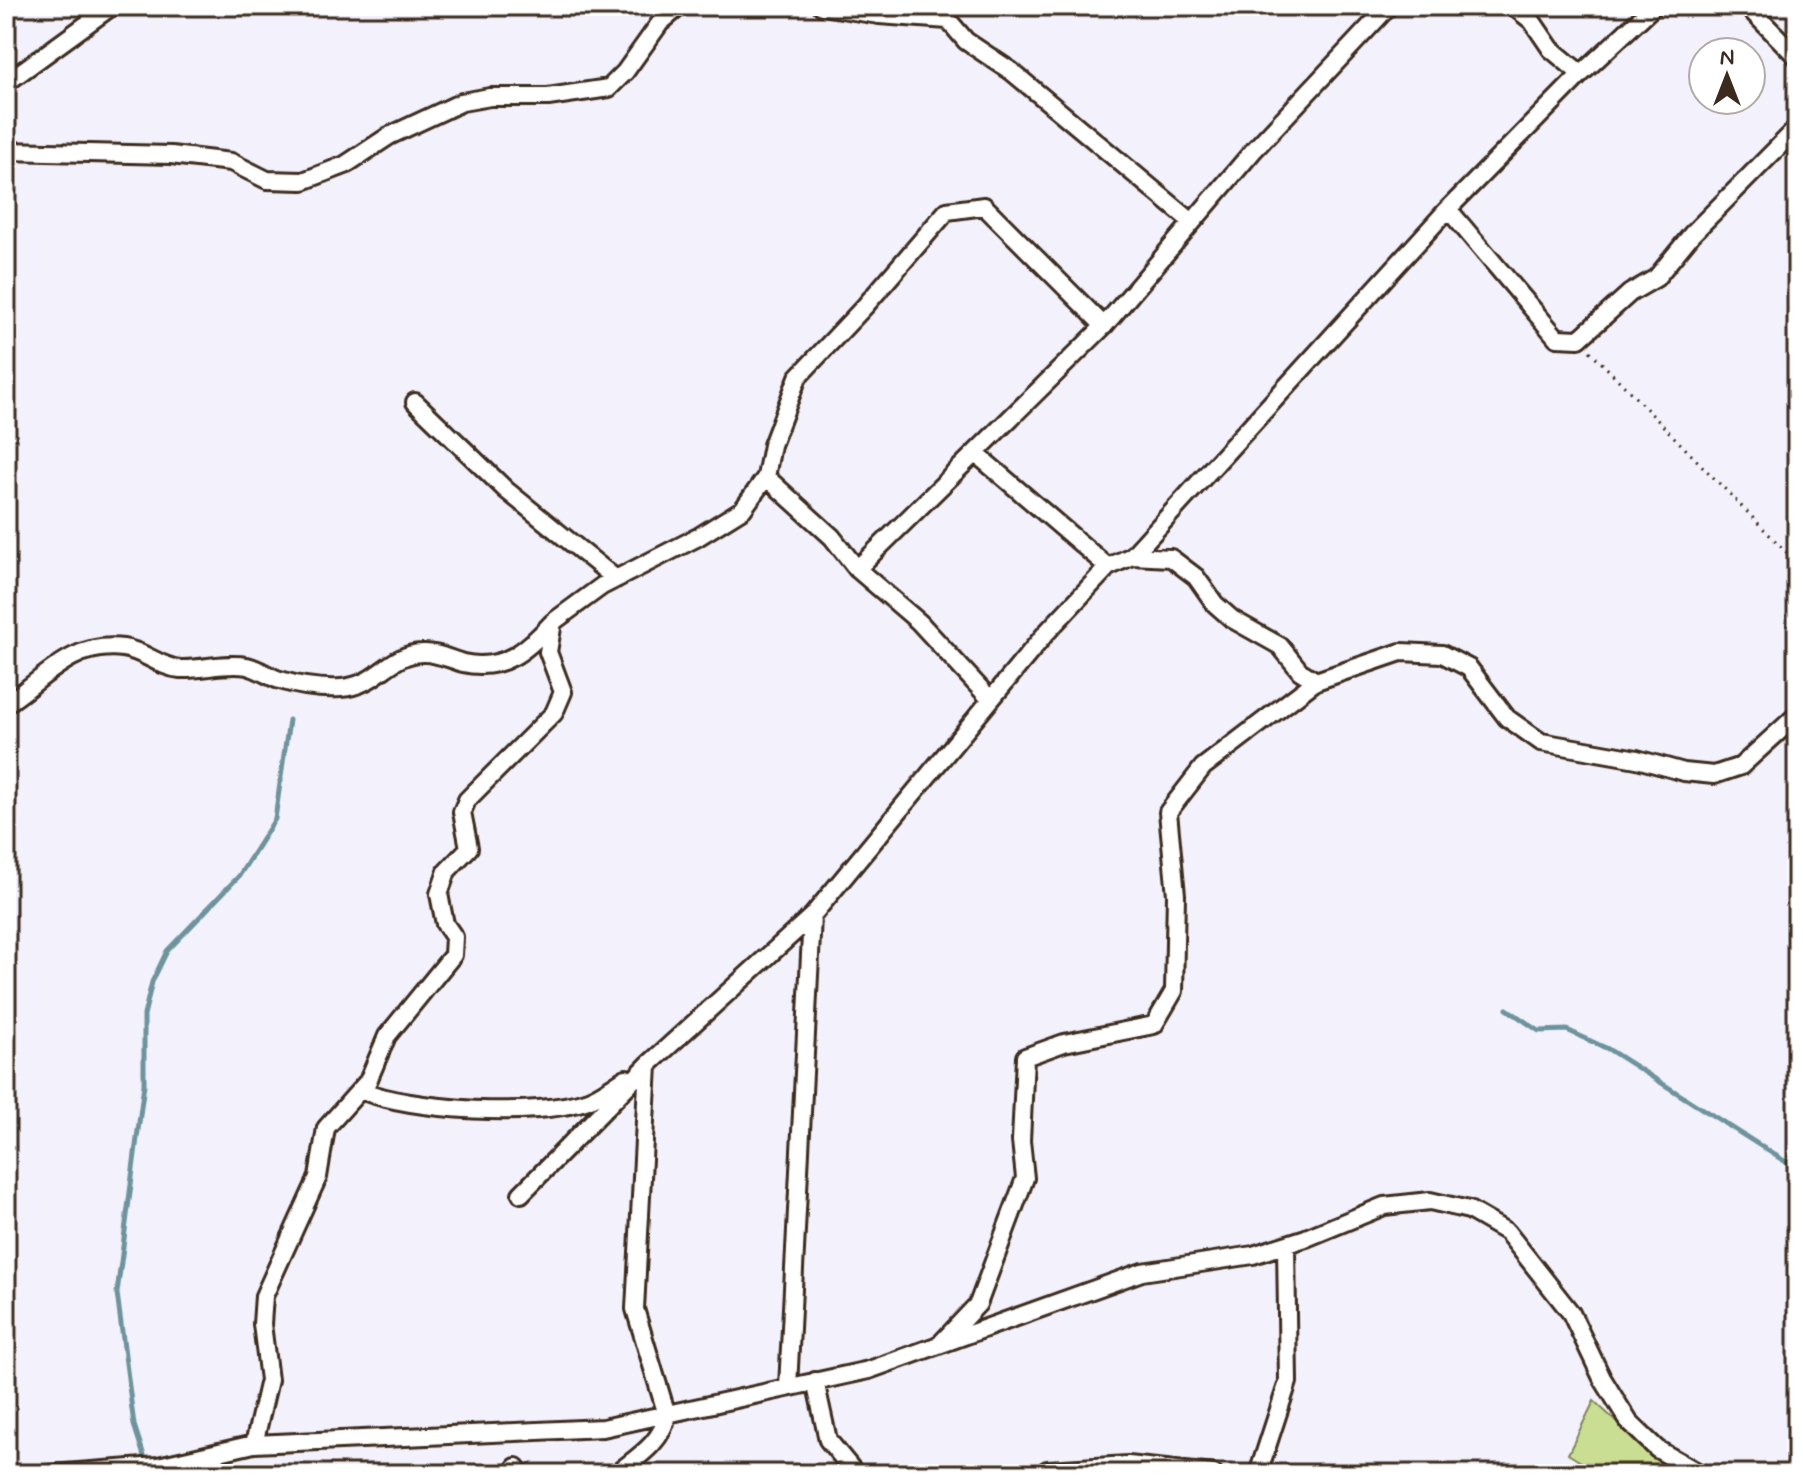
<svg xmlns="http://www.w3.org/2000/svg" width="1803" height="1480" viewBox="0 0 1803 1480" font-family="Mynerve,sans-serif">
<rect width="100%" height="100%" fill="#f3f2fc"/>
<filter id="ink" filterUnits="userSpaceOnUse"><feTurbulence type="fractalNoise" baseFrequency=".0125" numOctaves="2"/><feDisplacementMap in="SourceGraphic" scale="16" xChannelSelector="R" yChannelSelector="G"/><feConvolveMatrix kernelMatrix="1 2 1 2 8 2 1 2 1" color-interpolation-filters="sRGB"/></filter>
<g filter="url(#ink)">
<path fill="#cade93" stroke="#828458" stroke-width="2" d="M1594,1401L1660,1462L1681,1474H1600L1568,1454Z"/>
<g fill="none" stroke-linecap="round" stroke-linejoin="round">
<path stroke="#6e939d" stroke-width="5" d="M1507,1009L1539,1031L1567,1030L1608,1049L1797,1169
M147,1465L134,1425L117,1293L144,1084V1015L152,982L167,951L239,876L275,819L289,720"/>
<defs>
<path id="minor" d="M822,6L879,15L948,20L966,41L1011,71L1192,222
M1513,6L1532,21L1551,49L1581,74L1654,6
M1747,6L1797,57
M6,83L112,6
M6,151L171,155L231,162L267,180L303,181L345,165L389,136L462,102L490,97H548L609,88L625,72L660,23L680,6
M1448,209L1557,338L1579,339L1630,293L1656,278L1692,234L1797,128
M415,402L506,490L616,579
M975,453L1108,567
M766,477L832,537L857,569L919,622L990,699
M1132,556L1448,209L1581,74
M857,569L1104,326L1253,151L1389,6
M6,704C46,678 71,642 123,648C145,651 159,667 180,669C202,670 225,662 247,666C260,669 269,677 280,680C299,686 322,689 341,688C378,686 388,654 422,653C436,652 449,659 463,663C503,672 527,650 552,623
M361,1090C409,1111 538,1118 588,1100C601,1095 614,1085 626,1078
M521,1194L648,1065L812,916L1046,633L1108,567L1132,556L1171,558L1196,577L1215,604L1232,619L1280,646L1300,671L1316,681
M942,1342L978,1304L1025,1178L1021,1141L1025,1057L1064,1043L1154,1025L1174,991L1176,895L1168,812L1203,767L1316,681L1401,652L1442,654L1469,668L1507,718L1541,742L1637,759L1684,772L1714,775L1741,766L1797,715
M815,1381L828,1440L856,1474
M788,1387L812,916
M254,1444L269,1380L262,1324L264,1296L318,1177L326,1128L368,1081L387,1036L453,955L454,937L445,924L439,894L447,871L469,848L462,812L467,800L554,713L563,692L548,652L553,622L602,586L698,537L743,509L766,477L772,445L798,377L865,306L947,211L984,206L1104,326
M516,1467L521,1474
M51,1474L158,1466L254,1444L603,1428L869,1370L1142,1272L1253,1255L1306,1238L1384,1206L1430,1201L1469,1210L1507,1232L1571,1313L1602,1378L1629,1422L1657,1449L1701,1474
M616,1474C637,1457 662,1443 667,1415L635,1309L648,1065
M1042,1474L1047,1470L1128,1465L1214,1474
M1258,1474L1288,1382L1286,1245"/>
</defs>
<use href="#minor" stroke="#3b2a1e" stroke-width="22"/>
<path stroke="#3b2a1e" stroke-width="3" stroke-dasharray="2 6" stroke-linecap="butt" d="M1590,351L1797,563"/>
<use href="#minor" stroke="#fff" stroke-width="16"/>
</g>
</g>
<rect width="1803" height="1480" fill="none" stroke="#fff" stroke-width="32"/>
<rect x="16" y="16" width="1771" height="1448" fill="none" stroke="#3b2a1e" stroke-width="3" filter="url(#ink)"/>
<g transform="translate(1727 76)"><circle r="38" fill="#ffffff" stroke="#b1aaa5" stroke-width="2"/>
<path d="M0-6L14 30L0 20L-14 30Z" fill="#3b2a1e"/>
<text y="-12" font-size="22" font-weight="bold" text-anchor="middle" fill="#3b2a1e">N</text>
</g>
</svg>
